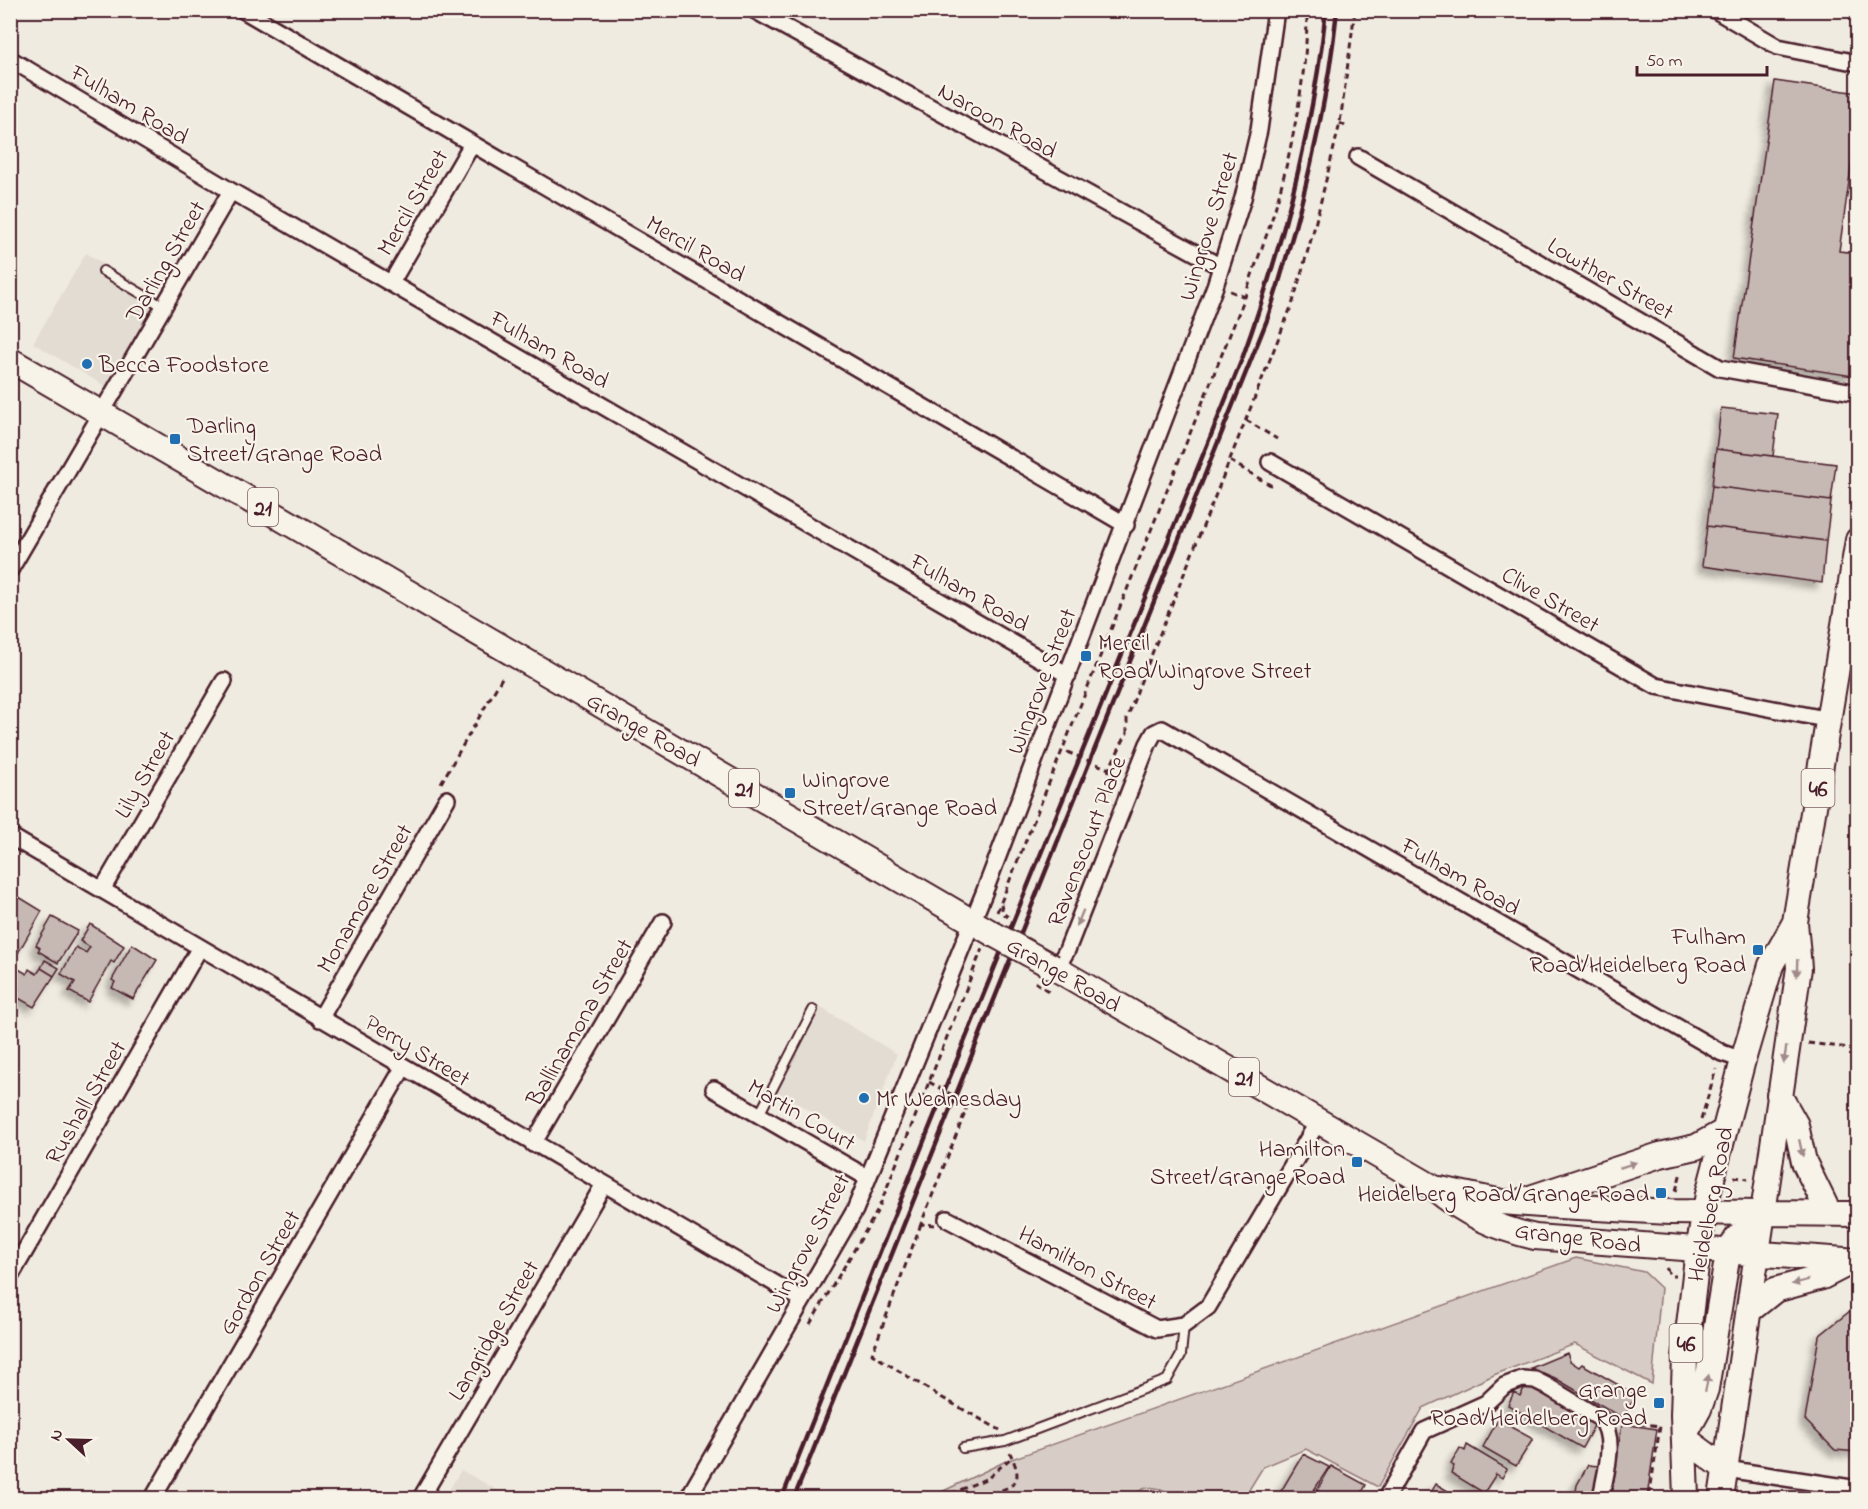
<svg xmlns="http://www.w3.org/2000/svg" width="1868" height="1509" viewBox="0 0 1868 1509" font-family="'Indie Flower',sans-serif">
<defs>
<filter id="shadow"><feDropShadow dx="-5.5" dy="5.5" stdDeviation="3" flood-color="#0004"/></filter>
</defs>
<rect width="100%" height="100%" fill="#f0ebe0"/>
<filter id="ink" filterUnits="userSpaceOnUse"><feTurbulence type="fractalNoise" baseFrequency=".0167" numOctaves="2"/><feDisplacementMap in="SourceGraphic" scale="12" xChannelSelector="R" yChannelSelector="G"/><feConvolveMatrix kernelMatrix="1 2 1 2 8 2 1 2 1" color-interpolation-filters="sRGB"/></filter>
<g filter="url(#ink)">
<path fill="#e3dcd2" d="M86,253L160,297L106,387L33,343Z
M818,1006L897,1054L864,1141L775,1091Z
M461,1470L512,1498H444Z"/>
<path fill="#d8cdc6" stroke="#917678" stroke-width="1.5" d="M1576,1258L1644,1272L1661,1288L1652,1384L1575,1344L1496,1374L1423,1408L1378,1487L1306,1449L1263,1467L1244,1498C1227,1499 1203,1503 1187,1498C1168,1493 1147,1477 1132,1498H929L1006,1461Z"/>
<path fill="#c6b8b3" stroke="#4a1f2b" stroke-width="1.5" filter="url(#shadow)" d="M1775,81L1858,93V162L1852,161L1839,251L1858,253V347L1853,376L1734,358Z
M1721,408L1778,414L1773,456L1716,449Z
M1716,449L1836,464L1831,501L1712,486Z
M1712,486L1831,501L1826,541L1707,526Z
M1707,526L1826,541L1822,583L1702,566Z
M19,897L42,911L10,967V907Z
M52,917L78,931L58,963L38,951L40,948L36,945Z
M90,924L124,946L114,963L111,961L88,1002L69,991L75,982L61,974L76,947L86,953L90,947L80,941Z
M132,944L157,960L133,999L112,988L115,982L112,980Z
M45,960L59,968L54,976L41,968Z
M15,967L27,974L29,969L37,974L41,968L54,976L34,1007L15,996L19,989L10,984V975Z
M1850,1311L1858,1312V1452L1835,1450L1805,1420L1819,1336Z
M1567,1353L1570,1361L1579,1367L1582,1364L1636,1395L1623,1418L1555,1378L1531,1368Z
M1526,1385L1596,1422L1582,1448L1508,1405L1514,1392L1520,1396Z
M1498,1420L1533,1439L1516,1466L1483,1447Z
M1622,1424L1657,1429L1647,1497L1612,1492Z
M1467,1445L1507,1469L1502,1478L1496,1474L1484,1493L1451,1473L1454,1466L1451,1464L1460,1448L1465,1451Z
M1303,1454L1329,1467L1309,1498H1277Z
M1588,1465L1599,1466L1595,1498H1575L1577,1485Z
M1331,1466L1366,1485L1359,1498H1330L1317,1491Z
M1436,1484L1460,1498H1428Z"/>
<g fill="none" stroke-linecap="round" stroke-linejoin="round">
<defs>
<path id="service" d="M103,271L164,307
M759,1115L813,1010
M963,1448L1005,1441L1167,1380L1181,1355L1184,1325"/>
<path id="minor" d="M243,10L1126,525
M754,10L1221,267
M1715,10L1778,47L1858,63
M10,59L231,191L1068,675
M1358,157L1720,368L1858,393
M391,283L472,144
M1270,462L1656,686L1830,720
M10,570L231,191
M10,836L803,1300
M102,890L224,681
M1056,969L1067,950L1148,744L1154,733L1162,729L1722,1053L1743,1060
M320,1019L447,799
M714,1089L868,1178
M533,1144L663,922
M947,1219L1157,1329L1184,1325L1208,1307L1319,1120
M10,1277L199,949
M1726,1469L1858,1489
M153,1498L403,1068
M421,1498L604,1184
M688,1498L855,1210L984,893L1215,286L1243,198L1259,130L1276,10
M1386,1498L1424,1431L1486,1403L1504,1386L1522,1379L1535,1380L1545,1385L1601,1419C1617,1440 1605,1474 1601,1498"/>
<path id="primary" d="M10,360L995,935
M1053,967L1434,1188C1465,1214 1496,1228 1535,1237L1858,1261
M1779,1095L1796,1125L1804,1162L1829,1213
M1440,1189L1502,1202L1541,1205L1670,1212L1858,1214
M1524,1200L1660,1155L1696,1147L1723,1132
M1750,1310L1775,1290L1822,1277L1853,1261
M1684,1436L1699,1409L1706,1389L1728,1253L1737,1238L1762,1211
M1684,1438L1726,1469
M1686,1498L1683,1415L1685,1358L1698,1250L1708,1194L1743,1060L1771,965L1795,922
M1721,1498L1799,968L1795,922L1858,540"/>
</defs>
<use href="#service" stroke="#4a1f2b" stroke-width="12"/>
<use href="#minor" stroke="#4a1f2b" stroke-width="20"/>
<use href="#primary" stroke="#4a1f2b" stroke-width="28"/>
<path stroke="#4a1f2b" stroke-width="3" stroke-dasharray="6 4.5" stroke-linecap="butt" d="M1340,123L1345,126
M1230,291L1245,297
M1246,420L1277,439
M1230,461L1272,486
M441,783L503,676
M1111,792L1107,784L1109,769L1127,733V719L1139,686L1293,302L1314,229L1340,123L1355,10
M997,912L1245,297C1252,273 1261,251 1269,228C1289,167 1308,74 1307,10
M1808,1043L1858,1049
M1701,1120L1716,1069
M1734,1177L1748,1179
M1676,1191L1681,1172
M921,1224L872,1354L939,1396L1000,1430
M935,1225L921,1224L966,1110L963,1101
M1666,1268L1671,1276H1676
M810,1324L878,1210L982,949
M1619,1421L1660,1426L1649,1498
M941,1498L988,1478L1012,1457
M982,1498C1011,1485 1027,1488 1010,1453"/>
<use href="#service" stroke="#f7f3e8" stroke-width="8"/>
<use href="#minor" stroke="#f7f3e8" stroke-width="15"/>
<use href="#primary" stroke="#f7f3e8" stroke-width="24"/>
<path stroke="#4a1f2b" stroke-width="4.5" d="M782,1498L928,1131L1242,359C1283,245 1313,131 1326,10
M794,1498L1267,320C1300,219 1326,117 1337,10"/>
<defs>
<path id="primary-bridge" d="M995,935L1053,967"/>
</defs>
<use href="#primary-bridge" stroke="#4a1f2b" stroke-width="28" stroke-linecap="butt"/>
<path stroke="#4a1f2b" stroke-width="3" stroke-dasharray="6 4.5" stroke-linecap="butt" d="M1067,752L1109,769
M1001,904L1003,913L1008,917
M1035,982L1051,993
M929,1082L963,1101"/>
<use href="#primary-bridge" stroke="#f7f3e8" stroke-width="24"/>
</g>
<defs><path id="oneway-solid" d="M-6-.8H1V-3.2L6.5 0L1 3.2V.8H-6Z" transform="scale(1.5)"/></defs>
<g fill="#a0898a">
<use href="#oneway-solid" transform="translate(1080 918) rotate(112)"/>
<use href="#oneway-solid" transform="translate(1797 968) rotate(92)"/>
<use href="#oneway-solid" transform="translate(1785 1055) rotate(99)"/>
<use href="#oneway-solid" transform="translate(1801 1148) rotate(78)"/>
<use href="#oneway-solid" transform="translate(1628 1165) rotate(-18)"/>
<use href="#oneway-solid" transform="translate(1800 1282) rotate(165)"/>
<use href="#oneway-solid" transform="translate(1707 1383) rotate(-78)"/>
</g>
</g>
<g fill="#1f6fb2" stroke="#f7f3e8" stroke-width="2">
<circle cx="87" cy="364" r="6"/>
<rect x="169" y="433" width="12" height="12" rx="3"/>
<rect x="1080" y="650" width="12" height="12" rx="3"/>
<rect x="784" y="787" width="12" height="12" rx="3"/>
<rect x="1752" y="944" width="12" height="12" rx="3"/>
<circle cx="864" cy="1098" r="6"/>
<rect x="1351" y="1156" width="12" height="12" rx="3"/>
<rect x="1655" y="1187" width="12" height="12" rx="3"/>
<rect x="1653" y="1397" width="12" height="12" rx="3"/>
</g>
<g text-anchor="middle" stroke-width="4.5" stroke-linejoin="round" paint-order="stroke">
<g fill="#f7f3e8" stroke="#7e5f64" stroke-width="1.5">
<rect x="248" y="488" width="30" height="38" rx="4.5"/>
<rect x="729" y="769" width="30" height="38" rx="4.5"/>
<rect x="1801.5" y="769" width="33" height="38" rx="4.5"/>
<rect x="1229" y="1058" width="30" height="38" rx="4.5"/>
<rect x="1669.5" y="1324" width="33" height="38" rx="4.5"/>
</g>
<g font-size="22" font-weight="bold" fill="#4a1f2b">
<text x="263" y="515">21</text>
<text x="744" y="796">21</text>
<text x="1818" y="796">46</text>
<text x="1244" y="1085">21</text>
<text x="1686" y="1351">46</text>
</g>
<g font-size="24" fill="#4a1f2b" stroke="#f7f3e8">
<text transform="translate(130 104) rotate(31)" y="8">Fulham Road</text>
<text transform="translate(998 120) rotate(29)" y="8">Naroon Road</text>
<text transform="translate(412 202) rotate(-60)" y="8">Mercil Street</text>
<text transform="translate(1208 226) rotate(-73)" y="8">Wingrove Street</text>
<text transform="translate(696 248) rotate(30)" y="8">Mercil Road</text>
<text transform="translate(165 261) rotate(-60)" y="8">Darling Street</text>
<text transform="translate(1611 278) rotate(30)" y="8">Lowther Street</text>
<text transform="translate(550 349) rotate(30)" y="8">Fulham Road</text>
<text transform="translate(970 592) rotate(30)" y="8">Fulham Road</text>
<text transform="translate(1551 599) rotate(30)" y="8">Clive Street</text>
<text transform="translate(1041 681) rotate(-69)" y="8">Wingrove Street</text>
<text transform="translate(644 729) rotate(30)" y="8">Grange Road</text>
<text transform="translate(144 774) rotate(-60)" y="8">Lily Street</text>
<text transform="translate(1086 841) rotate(-69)" y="8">Ravenscourt Place</text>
<text transform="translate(1461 876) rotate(30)" y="8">Fulham Road</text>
<text transform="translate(364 898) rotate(-60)" y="8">Monamore Street</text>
<text transform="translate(1064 974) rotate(30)" y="8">Grange Road</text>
<text transform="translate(579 1022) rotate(-60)" y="8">Ballinamona Street</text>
<text transform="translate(418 1050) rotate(31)" y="8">Perry Street</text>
<text transform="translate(85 1102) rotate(-60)" y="8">Rushall Street</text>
<text transform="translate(802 1114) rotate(30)" y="8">Martin Court</text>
<text transform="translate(1710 1204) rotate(-79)" y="8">Heidelberg Road</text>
<text transform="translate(1578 1237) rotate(7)" y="8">Grange Road</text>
<text transform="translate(807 1243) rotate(-62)" y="8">Wingrove Street</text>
<text transform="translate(1088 1267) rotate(28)" y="8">Hamilton Street</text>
<text transform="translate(259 1272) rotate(-60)" y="8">Gordon Street</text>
<text transform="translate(493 1330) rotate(-60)" y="8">Langridge Street</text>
</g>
<g font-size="24" fill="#4a1f2b" stroke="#f7f3e8" text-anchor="start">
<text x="99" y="372">Becca Foodstore</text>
<text x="187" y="433">Darling<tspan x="187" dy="28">Street/Grange Road</tspan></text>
<text x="1098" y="650">Mercil<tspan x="1098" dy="28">Road/Wingrove Street</tspan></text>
<text x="802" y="787">Wingrove<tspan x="802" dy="28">Street/Grange Road</tspan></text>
<text x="1746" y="944" text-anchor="end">Fulham<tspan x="1746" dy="28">Road/Heidelberg Road</tspan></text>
<text x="876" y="1106">Mr Wednesday</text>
<text x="1345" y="1156" text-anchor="end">Hamilton<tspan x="1345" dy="28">Street/Grange Road</tspan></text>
<text x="1649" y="1201" text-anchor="end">Heidelberg Road/Grange Road</text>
<text x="1647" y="1397" text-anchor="end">Grange<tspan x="1647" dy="28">Road/Heidelberg Road</tspan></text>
</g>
</g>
<rect width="1868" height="1509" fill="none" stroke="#f7f3e8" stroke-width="36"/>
<rect x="18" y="18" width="1832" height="1473" fill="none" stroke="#4a1f2b" stroke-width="2" filter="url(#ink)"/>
<g transform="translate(69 1440) rotate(292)" stroke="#f7f3e8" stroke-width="4.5" paint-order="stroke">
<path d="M0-4.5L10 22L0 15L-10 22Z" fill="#4a1f2b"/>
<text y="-9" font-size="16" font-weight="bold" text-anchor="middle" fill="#4a1f2b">N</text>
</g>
<path d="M1637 66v9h130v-9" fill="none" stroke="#4a1f2b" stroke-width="3"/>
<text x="1646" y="66" font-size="18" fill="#4a1f2b" stroke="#f7f3e8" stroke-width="4.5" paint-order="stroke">50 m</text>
</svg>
